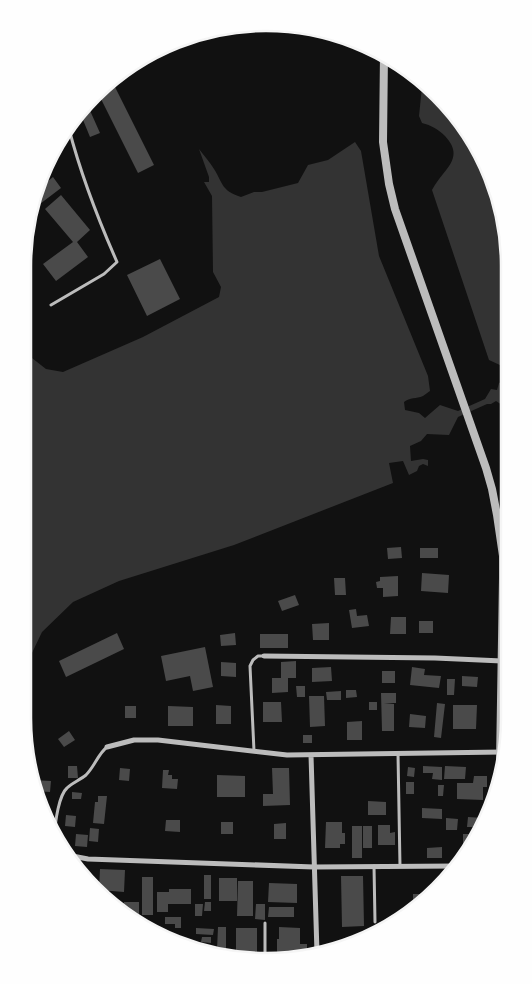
<svg xmlns="http://www.w3.org/2000/svg" width="532" height="984" viewBox="0 0 532 984" font-family="Lora,serif">
<rect width="100%" height="100%" fill="#111"/>
<path fill="#333" d="M424,83L438,94L469,131L507,235L508,366H502L489,360L432,190C435,184 439,179 443,174C454,161 459,151 445,136C439,130 431,125 422,123L419,116L422,87Z
M355,142L361,151L379,256L428,376L430,391C428,392 426,394 423,396C416,399 410,397 404,402L405,410L419,413L425,418L440,405L458,411L485,399L491,389L497,390L499,383L508,379V411H501L500,407L502,405L496,401L491,404H487L458,417L449,435L427,434L421,441L410,446L411,461L423,459L428,460V466L423,464L419,466L417,471L409,475L403,461L389,463L393,483L234,545L119,581L73,602L42,632L31,655L23,683V351L46,369L63,372L143,337L219,297L221,287L213,272L212,196L204,182H209V177L199,149C204,156 210,162 214,169C224,185 221,190 241,197L254,192H262L298,183L308,165L328,160Z"/>
<path fill="#4a4a4a" d="M112,81L154,165L138,173L99,95Z
M88,106L100,133L90,137L81,115Z
M53,177L61,188L36,207L43,185Z
M61,195L90,230L77,242L88,257L56,281L43,264L73,242L45,209Z
M160,259L180,299L147,316L127,275Z
M401,547L402,558L388,559L387,548Z
M420,548H438V558H420Z
M422,573L449,575L448,593L421,591Z
M398,576V596L383,597V588H377L376,582L380,581V577Z
M334,578H345L346,595H335Z
M295,595L299,605L282,611L278,601Z
M356,609L357,616L367,615L369,626L352,628L349,610Z
M391,617H406V634H390Z
M419,621H433V633H419Z
M329,623V640H313L312,624Z
M117,633L124,649L66,677L59,661Z
M235,633L236,645L221,646L220,635Z
M260,634H288V648H260Z
M205,647L213,687L193,691L190,676L166,681L161,656Z
M296,661V678H288V692L272,693V678H281V662Z
M221,662L236,663V677L221,676Z
M331,667L332,681L312,682V668Z
M412,667L425,669L424,675L441,676L439,688L410,685Z
M382,671H395V683H382Z
M462,676L478,677L477,687L462,686Z
M447,679H455L454,695H447Z
M296,686H305V697H297Z
M346,690H356L357,697L346,698Z
M341,691V700H327L326,692Z
M381,693H396V703H384L394,704V731H382Z
M309,696H324L325,726L310,727Z
M263,702H281L282,722H263Z
M369,702H377V710H369Z
M437,703L445,704L441,738L434,737Z
M216,705L231,706V724H216Z
M453,705H477L476,729H453Z
M125,706H136V718H125Z
M168,706L193,707V726H168Z
M410,714L426,716L425,728L409,727Z
M362,721V740H347V722Z
M69,731L75,740L64,747L58,739Z
M303,735H312V743H303Z
M68,766H77L78,778H68Z
M423,766L442,767V780L432,779L433,773H423Z
M445,766L466,767L465,779H444Z
M408,767L415,768L414,777L407,776Z
M120,768L130,769L129,781L119,780Z
M272,768H289L290,805L263,806V794H273Z
M163,770H169L168,775H172V779H178L177,789L162,788Z
M217,775L245,776V797H217Z
M474,776H487V787H483V800L457,799V783H473Z
M33,780L51,781L50,792L35,791Z
M406,782H414V794H406Z
M438,785H444L443,796H438Z
M72,792L82,793L81,799H72Z
M98,796H107L104,824L93,823L95,802H98Z
M368,801L386,802V815H368Z
M422,808L442,809V819L422,818Z
M66,815L76,816L75,827L65,826Z
M468,817L483,818L481,827H467Z
M446,818L458,819L457,830H446Z
M166,820H180V832L165,831Z
M221,822H233V834H221Z
M326,822H342V833H345V844H340V848H325Z
M286,823V839H274V824Z
M378,825H390V833L395,832V845H378Z
M352,826H362V858H352Z
M363,826H372V848H363Z
M90,828L99,829L98,842L89,841Z
M76,834L88,835L87,847L75,846Z
M463,834H479L477,839L465,854H463Z
M442,847V858H427V848Z
M100,869L125,870L124,892L99,890Z
M204,875H211V899H204Z
M341,876H363L364,926L342,927Z
M142,877H153V915H142Z
M219,878H237V901H219Z
M238,881H253V916H237Z
M269,883L297,884V903L268,902Z
M169,889H191V904H168V912H157V892H169Z
M413,894H427V901L413,910Z
M124,902H139V918H128L123,914Z
M205,902H211V911H204Z
M195,904H203L202,916H195Z
M256,904H265V920L255,919Z
M269,907H294V917H268Z
M165,917H181V928H175V924H165Z
M218,927H226V951L217,950Z
M279,927L300,928V944H307V953H300V957L280,961V952H277V939H279Z
M196,928L214,929L213,935L196,934Z
M236,928H257V958L236,956Z
M202,937H211V943L201,942Z
M194,949H209V954L203,953Z"/>
<g fill="none" stroke-linecap="round" stroke-linejoin="round">
<path stroke="#bcbcbc" stroke-width="3" d="M51,305L104,274L117,262C98,219 81,175 69,129
M254,751L250,666L253,660L258,656H264
M398,754L400,866
M55,833C55,822 59,795 67,788C72,783 80,780 86,775C95,766 98,754 107,747
M374,866L375,922
M265,959V923"/>
<path stroke="#bcbcbc" stroke-width="5" d="M264,656L435,658L502,661
M107,747L134,740H158L287,755L503,752
M311,755L317,953
M67,855L88,859L314,867L456,866"/>
<path stroke="#bcbcbc" stroke-width="8" d="M384,54L383,142L389,184L395,209L486,468L492,489L497,515L503,556V578L500,762"/>
</g>
<path d="M0 0H532V984H0ZM266 31H266A235 235 0 0 1 501 266V718A235 235 0 0 1 266 953H266A235 235 0 0 1 31 718V266A235 235 0 0 1 266 31Z" fill="#fefefe" fill-rule="evenodd"/>
<path fill="none" stroke="#f5f5f5" stroke-width="2.5" d="M266 31H266A235 235 0 0 1 501 266V718A235 235 0 0 1 266 953H266A235 235 0 0 1 31 718V266A235 235 0 0 1 266 31Z"/>
</svg>
